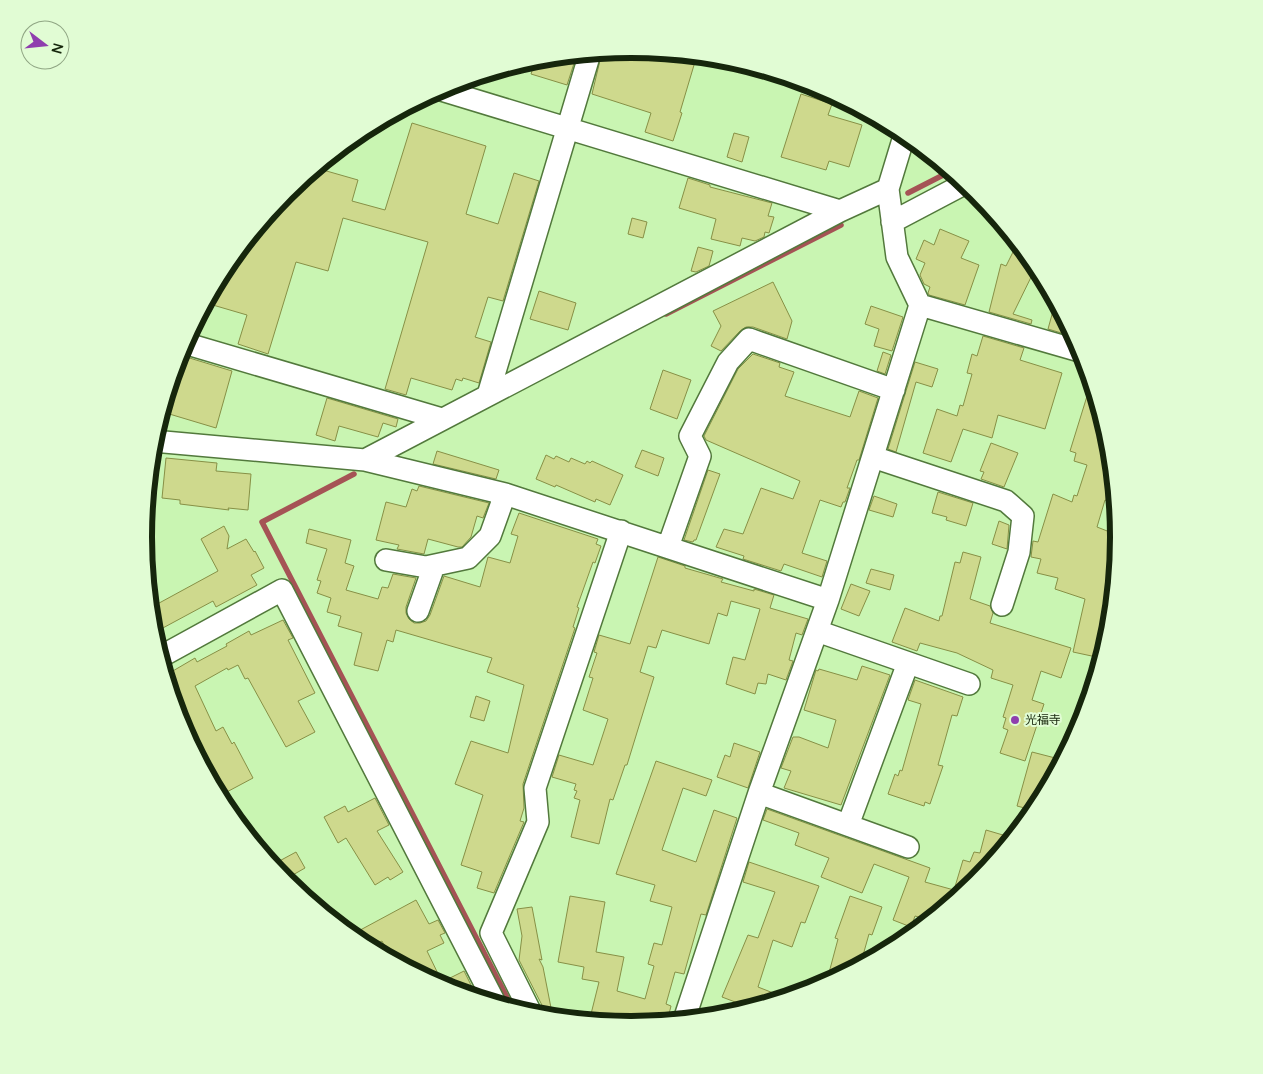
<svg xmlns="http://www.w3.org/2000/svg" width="1263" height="1074" viewBox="0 0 1263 1074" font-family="Manrope,'Noto Sans JP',sans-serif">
<rect width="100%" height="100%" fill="#c9f5b2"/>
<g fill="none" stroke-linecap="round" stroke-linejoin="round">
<path stroke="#a55355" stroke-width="5.5" d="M908,193L951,171
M666,314L841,225
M354,474L262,522L513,1009"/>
</g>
<path fill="#ced98d" stroke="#879046" d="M632,49L697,55L680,112L682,113L673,141L645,132L651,113L592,94L602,52Z
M577,54L567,85L531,74L536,58Z
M801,94L832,104L828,115L862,125L849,167L829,161L826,170L781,157Z
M412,123L486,146L466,214L498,224L514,173L539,181L503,301L488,297L476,335L475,337L491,342L479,383L463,378L462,381L456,379L452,390L411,378L406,395L385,389L428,242L343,218L328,271L296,262L268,354L238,344L247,315L206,303L226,266L270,212L277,214L283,196L286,192L316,168L358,180L352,201L385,210Z
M734,133L749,137L742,162L727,157Z
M688,178L710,185V187L772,203L768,216L774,217L769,233L765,232L764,237L755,241L742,238L740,246L711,239L716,219L679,208Z
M632,218L647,222L643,238L628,234Z
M940,229L969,241L961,258L979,265L965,305L929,295L928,293L930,287L924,284L920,275L925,263L916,259L924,240L934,245Z
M1018,242L1037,265L1013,314L1032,320L1031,324L989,312L1001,264L1006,266Z
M698,247L713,251L709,266L696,272L691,271Z
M773,282L792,321L787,339L753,327H746L740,331L721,351L711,346L721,326L713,311Z
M539,291L576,303L568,330L530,319Z
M1056,300L1075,337L1048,329Z
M871,306L903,317L892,351L874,346L879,329L865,324Z
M983,336L1024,348L1020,360L1062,373L1045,429L998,415L992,438L963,429L951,462L923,453L937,409L957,416L960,405L963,406L972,374L967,373L972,354L977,356Z
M883,352L891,355L885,374L877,371Z
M753,354L780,363L779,367L794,372L785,396L850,417L859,391L878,398L859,460H857L847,488H850L845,502H843L841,507L820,500L802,553L827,561L822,577L784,564L781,571L743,559L744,556L716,547L724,529L743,534L761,488L793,499L800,481L706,440L704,436L738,369Z
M183,356L232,371L216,428L166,413Z
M915,362L938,369L932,387L916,382L896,452L888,449Z
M663,370L691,380L677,419L650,409Z
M1092,380L1110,442L1112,459L1106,477L1114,479L1115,487L1110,502L1105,500L1097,527L1120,536V537L1110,633L1101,658L1073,652L1085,599L1055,589L1058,578L1037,573L1041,559L1031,557L1033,541L1038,542L1053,494L1072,502L1074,495L1077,496L1087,465L1074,461L1076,453L1070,451Z
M327,398L398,419L396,427L383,423L378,437L339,426L335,441L316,435Z
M991,443L1018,453L1004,487L981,479L984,472L980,471Z
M642,450L664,458L658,476L635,467Z
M437,451L499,470L496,479L433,464Z
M546,455L554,459L556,456L569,462L571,458L585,464L587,461L590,463L592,461L623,475L610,505L596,499L595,502L556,485L555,487L536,479Z
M166,458L217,463L216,471L251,474L248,510L228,508L229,510L180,504V500L162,498Z
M708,470L720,474L696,540H694L693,542L684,540Z
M419,486L489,503L483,518L477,516L471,537L462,547H458L428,539L424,554L397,549L399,545L376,540L386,502L406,507L412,489L417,491Z
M938,492L973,503L966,526L946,520L947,517L932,513Z
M874,496L897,504L893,517L869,510Z
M519,513L598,539L596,544L601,546L595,563L593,562L577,607L579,608L573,627L575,628L523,784L524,808L520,821L524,822L494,893L477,888L482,872L461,865L483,795L455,784L471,741L508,753L524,685L487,672L492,658L396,630L393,642L387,640L378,671L354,665L362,633L338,626L341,616L327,612L331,598L317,593L321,581L317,580L327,549L306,543L309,529L351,540L345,563L354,566L346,590L378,599L382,587L388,588L393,574L416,578L406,607V613L409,619L414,623H420L426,621L430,615L444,576L480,587L488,557L510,563L518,536L511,534Z
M999,521L1009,525L1007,549L992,544Z
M224,526L229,536L227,549L246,539L254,552L255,551L264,568L251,575L257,585L216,607L213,601L161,629L160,627L157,629L151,619L150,608L218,571L201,539Z
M963,552L981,557L970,599L990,606L993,613L990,623L1071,648L1061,678L1041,671L1032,700L1044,704L1025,761L1000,753L1008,730L1003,728L1006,718L1003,717L1013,685L991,678L993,670L957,653L920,643L917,651L892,642L905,608L939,621L940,616H942L955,562L960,563Z
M658,557L685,566V568L723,579L721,582L754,591V589L774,595L770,608L808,619L802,635L796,633L789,660L793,661L786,680L768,674L766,684L758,683L755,694L726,684L733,657L745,660L760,609L731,601L727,616L718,613L709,644L662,630L656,648L648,646L640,672L654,677L627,765H625L613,800L610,799L599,844L571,837L580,800L574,798L577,791L574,790L576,784L552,777L559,755L593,765L608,719L583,710L593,678L589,677L597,653L594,652L599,635L630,644Z
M871,569L894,575L890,590L866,583Z
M851,584L870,591L859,616L841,609Z
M283,620L293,638L288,640L315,693L298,701L315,732L286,747L248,678L245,679L238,665L228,670L227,668L195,686L216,731L223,727L232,744L234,742L253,778L223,794L193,738L191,739L182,723L185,721L174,701L166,675L195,658L197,662L227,646L226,644L249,631L251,635Z
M862,666L890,675L841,805L784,788L791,771L781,768L793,737H799L828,748L836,720L804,710L816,670L818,671L819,669L857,680Z
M915,680L963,697L957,716L952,715L938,765L943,766L930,804L925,802L924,806L888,794L895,774L898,776L900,770L902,771L921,704L908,700Z
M476,696L490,701L484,721L470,717Z
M734,743L760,752L748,788L717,777L725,755L730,757Z
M1032,752L1063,760L1036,811L1017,806Z
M656,761L712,780L706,796L683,788L662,850L696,862L714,810L737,818L706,915L701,914L684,974L675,972L666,1004L671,1006L667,1022L632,1025L591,1014L599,982L582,979L584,967L558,962L570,896L605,902L596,952L624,957L617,991L645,999L654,966L648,964L654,943L662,945L672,907L650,901L655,885L616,874Z
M375,798L389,825L377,831L403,872L390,880L388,877L375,885L346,838L338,843L324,817L345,806L348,812Z
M767,809L930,868L925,882L954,890L963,860L970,862L974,852L980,853L986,830L1013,838L977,882L930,920L915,916L911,927L893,920L909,877L874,864L862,893L821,877L829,858L795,845L799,833L763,820Z
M296,852L305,868L284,880L272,865Z
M749,862L819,886L805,923L801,922L792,947L773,940L758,987L786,998L751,1008L722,997L748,935L758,938L775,892L743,882Z
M850,896L882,907L872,935L869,934L860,966L826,984L838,939L835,938Z
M416,900L429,924L438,920L445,933L440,935L444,943L427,951L442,982L464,971L472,987L460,993L444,988L391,959L382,941L370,948L351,935Z
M532,907L542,960L539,959L543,967L553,1018L548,1017L519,960L522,936L517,909Z"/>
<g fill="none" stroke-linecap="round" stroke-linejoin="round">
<defs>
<path id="minor" d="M438,89L840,211
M892,222L966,183
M920,305L1083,352
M184,343L442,419
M488,395L590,53
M153,441L365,460L505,494L828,600
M873,457L1006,501L1023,516L1019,552L1002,605
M365,460L840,211L888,189
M668,547L700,456L690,436L728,362L749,339L894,390
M386,560L426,567L468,558L490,536L505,494
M418,611L434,566
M817,631L969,684
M160,657L282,590L495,1003
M759,793L908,847
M848,825L908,663
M532,1015L491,933L538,822L535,788L621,531
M684,1020L759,793L828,600L920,305L897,257L888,189L905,133"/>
</defs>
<use href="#minor" stroke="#52793c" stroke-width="24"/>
<use href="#minor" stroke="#fff" stroke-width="21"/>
</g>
<circle fill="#8f3eae" stroke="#e1fcd4" stroke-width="2" cx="1015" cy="720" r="5"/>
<g text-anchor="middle" stroke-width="4" stroke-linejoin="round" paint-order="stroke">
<g font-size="12" fill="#16260c" stroke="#e1fcd4" text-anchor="start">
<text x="1025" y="724">光福寺</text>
</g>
</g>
<path d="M0 0H1263V1074H0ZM152 537a479 479 0 1 1 958 0a479 479 0 1 1-958 0Z" fill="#e1fcd4" fill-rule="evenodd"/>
<path fill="none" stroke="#16260c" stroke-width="6" d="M152 537a479 479 0 1 1 958 0a479 479 0 1 1-958 0Z"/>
<g transform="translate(45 45) rotate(106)"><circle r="24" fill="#e1fcd4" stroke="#90a684"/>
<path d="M0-4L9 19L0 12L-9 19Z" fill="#8f3eae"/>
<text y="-8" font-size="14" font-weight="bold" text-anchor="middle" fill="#16260c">N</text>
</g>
</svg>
